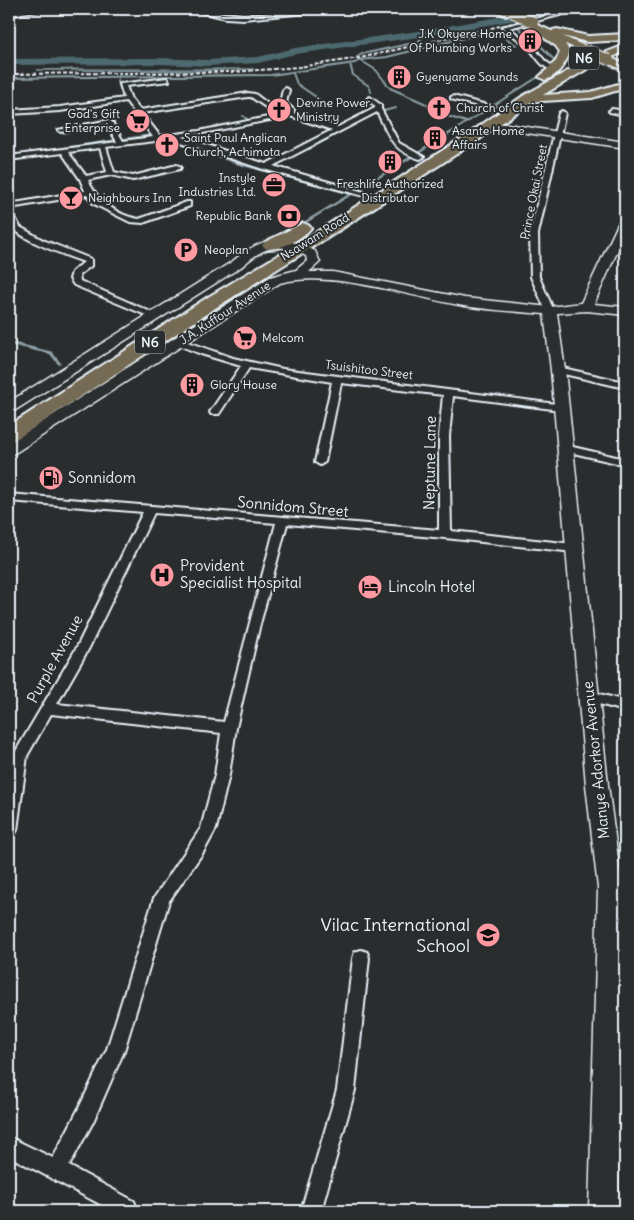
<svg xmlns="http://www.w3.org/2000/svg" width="634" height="1220" viewBox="0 0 634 1220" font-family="Delius,sans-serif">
<rect width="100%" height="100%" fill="#2a2d2e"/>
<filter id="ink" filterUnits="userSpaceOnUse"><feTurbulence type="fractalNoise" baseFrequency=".02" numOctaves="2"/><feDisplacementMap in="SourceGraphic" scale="10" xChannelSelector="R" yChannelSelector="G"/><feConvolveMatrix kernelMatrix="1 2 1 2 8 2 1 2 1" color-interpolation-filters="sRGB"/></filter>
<g filter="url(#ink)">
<path fill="#4e6b71" stroke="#8ca1a7" d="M76,69H254L196,71L37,70Z"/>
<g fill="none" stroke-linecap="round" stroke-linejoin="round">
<path stroke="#8ca1a7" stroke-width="2" d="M515,25L540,45L556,62L555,64
M360,60L387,57L492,31L497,32L516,45
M360,60L376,70L390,88L424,103L438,113L466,122
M350,64L353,75L369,86L371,92
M293,73L297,84L319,99
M119,76L117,81L125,99
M9,78L271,75L355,63L360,60L357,57L362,54L418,42L426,33
M379,112L396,108
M243,116L251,122
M338,133L363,119
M450,133L546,72
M488,133L540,99"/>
<path stroke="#8ca1a7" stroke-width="2.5" d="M167,138L240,164L352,194
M309,149L340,132
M9,156L153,135
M299,226L452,132
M322,243L490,132
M238,258L242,253L257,246"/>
<path stroke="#8ca1a7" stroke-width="3" d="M9,343L51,353L59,363"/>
<path fill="#4e6b71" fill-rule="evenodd" d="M542,9H552L549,13L538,16L426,36L295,54L258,63L207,66L158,64L9,65V59L158,58L207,60L258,57L295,48L426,30Z"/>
<defs>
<path id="street" d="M21,9H55L22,13L9,17V13Z
M187,9L243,15L348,9L243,19L226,18Z
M574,9H583L509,28L532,45L545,61L555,68V70C542,70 536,55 528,47C520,40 510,34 502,27Z
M167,78L169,81L126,86L131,99L140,110L248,93L255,94L268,104L280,102L283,90L286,88L289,90L286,103L294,110V113L338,127L375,108V106L367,99L370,97L381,105V109L399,143L424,157L420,159C391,150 390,137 377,112L273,166L364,192V196L263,169L172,139L106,147L114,172L133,176L177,165L181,167L180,169L133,180L111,175L88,180C96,200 118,216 139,219L187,202H190V206L143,223L130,222L94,204L87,195L10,208L20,227L43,240L91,259V266L79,275L80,281L160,316L156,319L153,318L74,285L70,279L72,272L84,262C68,256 20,240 13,227C8,220 9,212 9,204L85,191L80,179L62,153L9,160V156L117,142L107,124L61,132L58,130L109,120L112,122L123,141L153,137L126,101L60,111L9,114V110L60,107L124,98L120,84ZM248,97H251L267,108L282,105L288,110L287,113L199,131L160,136L142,113ZM290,116L332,130L266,164L182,137ZM100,148L107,172L86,176L68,152Z
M453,96L498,108L499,109L496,111L451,99V97Z
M612,109L625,111V115L610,112L609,111Z
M562,111L565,113L538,234L539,277L554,311L550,314L546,311L531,277L530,234L559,113Z
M179,339L233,358L283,369L564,405L565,407L560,410L453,396L449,436L451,531L574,544L580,548L574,552L445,538L287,524L259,628L236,728L229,775L216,829L204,851L169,901L124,1051L93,1122L69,1166L134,1201L137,1208L136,1211H113L9,1156V1137L53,1158L79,1108L107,1049L154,898L201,828L215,775L221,733L51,714L27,756L17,830L14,835L9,836V783L13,756L77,647L143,512L9,501V494L439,530V436L443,395L341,383L325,462L320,465L315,462L332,382L249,368L219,414H211L210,412L241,366L201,354L176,344V340ZM154,513L276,523L224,722L57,704L89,648Z
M558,367L625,382V388L555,372L553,370Z
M564,445L625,459V465L560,450L559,448Z
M589,691L625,701V711L584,700L582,696L584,692Z
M361,950L367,952L369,958L355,1090L321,1211H301L337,1090L353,958L355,952Z"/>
<path id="secondary" d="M507,124L625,142V148L507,130H488L483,127L488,124Z
M625,218V234L594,304L625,307V315L587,311L557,313L565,370L608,785L622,888L619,1211H589L598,888L586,785L551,370L544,314C517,312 490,310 464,306C413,297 328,269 280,283L15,453L9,455V443L270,277L296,270L307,261L306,256C277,241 264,247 241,267L14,411L9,412V402L233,261C261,237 281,234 315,251L320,262L309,272H333L465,298L550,307L581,303L619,222Z"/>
<path id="primary" d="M493,9H504L511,13L506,16Z
M527,20L589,48L591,50L586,53L583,52L524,25V21Z
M609,57L625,64V71L605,62L604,60Z
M625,82V88L592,98L527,102L522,99L527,96L591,92Z"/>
<path id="highway" d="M533,22L564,42L570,52C566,63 557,77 545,80L539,77L556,61L560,52L556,46L529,27L528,25Z
M557,29L588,36L625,34V40L588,42L553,34L552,32L553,30Z
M625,45V52L599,62L531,102L481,138L322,241L220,305L16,439L9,441V426L208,297L312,235L471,132L523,96L591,58Z
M303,223L308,225L311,228C302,239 278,252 265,248L262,245L265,242Z"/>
</defs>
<use href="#street" stroke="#e8f1f8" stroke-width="4"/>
<use href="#secondary" stroke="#e8f1f8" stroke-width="3"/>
<use href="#primary" stroke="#e8f1f8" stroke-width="4"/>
<use href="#highway" stroke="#e8f1f8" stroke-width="4"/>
<use href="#street" fill="#2a2d2e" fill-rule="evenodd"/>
<use href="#secondary" fill="#2a2d2e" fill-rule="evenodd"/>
<use href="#primary" fill="#746b52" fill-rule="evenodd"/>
<use href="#highway" fill="#746b52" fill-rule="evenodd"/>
<path stroke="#e8f1f8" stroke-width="2" stroke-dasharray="4 2" stroke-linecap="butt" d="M9,74L233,72L299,67L360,58L574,9"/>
<defs>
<path id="primary-bridge" d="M512,12L533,22
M586,50L609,60"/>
</defs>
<use href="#primary-bridge" stroke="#e8f1f8" stroke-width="12" stroke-linecap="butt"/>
<use href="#primary-bridge" stroke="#746b52" stroke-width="10"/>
</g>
</g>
<defs>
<symbol id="building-disc" viewBox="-11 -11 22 22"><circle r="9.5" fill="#ff9aa2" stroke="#2a2d2e"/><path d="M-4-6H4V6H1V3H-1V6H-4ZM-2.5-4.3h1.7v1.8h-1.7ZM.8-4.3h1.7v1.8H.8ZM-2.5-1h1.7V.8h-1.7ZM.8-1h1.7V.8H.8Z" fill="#111"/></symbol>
<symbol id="church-disc" viewBox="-11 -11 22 22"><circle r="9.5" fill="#ff9aa2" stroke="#2a2d2e"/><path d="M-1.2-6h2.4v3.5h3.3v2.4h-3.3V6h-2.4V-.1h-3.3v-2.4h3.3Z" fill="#111"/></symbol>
<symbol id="supermarket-disc" viewBox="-11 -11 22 22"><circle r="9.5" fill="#ff9aa2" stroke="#2a2d2e"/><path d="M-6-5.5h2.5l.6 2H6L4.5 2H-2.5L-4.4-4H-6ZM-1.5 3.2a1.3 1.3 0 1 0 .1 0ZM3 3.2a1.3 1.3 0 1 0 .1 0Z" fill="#111"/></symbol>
<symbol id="office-disc" viewBox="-11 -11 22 22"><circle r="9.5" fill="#ff9aa2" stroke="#2a2d2e"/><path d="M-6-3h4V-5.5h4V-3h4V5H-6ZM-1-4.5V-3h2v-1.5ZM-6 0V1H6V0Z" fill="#111"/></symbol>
<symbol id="bar-disc" viewBox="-11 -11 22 22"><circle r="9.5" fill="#ff9aa2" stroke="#2a2d2e"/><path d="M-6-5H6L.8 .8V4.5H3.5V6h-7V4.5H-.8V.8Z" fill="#111"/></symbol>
<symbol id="bank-disc" viewBox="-11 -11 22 22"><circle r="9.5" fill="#ff9aa2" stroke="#2a2d2e"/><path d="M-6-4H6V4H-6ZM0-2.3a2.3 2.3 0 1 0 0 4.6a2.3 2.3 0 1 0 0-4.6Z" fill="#111"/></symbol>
<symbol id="parking-disc" viewBox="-11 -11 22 22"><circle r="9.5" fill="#ff9aa2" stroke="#2a2d2e"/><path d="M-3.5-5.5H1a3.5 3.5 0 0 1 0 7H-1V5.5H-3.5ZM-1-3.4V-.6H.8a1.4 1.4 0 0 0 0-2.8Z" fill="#111"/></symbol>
<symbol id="fuel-disc" viewBox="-11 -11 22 22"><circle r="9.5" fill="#ff9aa2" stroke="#2a2d2e"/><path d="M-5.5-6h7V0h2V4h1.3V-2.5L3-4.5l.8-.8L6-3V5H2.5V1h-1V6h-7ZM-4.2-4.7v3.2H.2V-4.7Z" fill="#111"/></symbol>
<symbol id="hospital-disc" viewBox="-11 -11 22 22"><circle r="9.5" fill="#ff9aa2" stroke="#2a2d2e"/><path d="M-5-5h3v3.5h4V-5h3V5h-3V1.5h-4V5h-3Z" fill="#111"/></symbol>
<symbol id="hotel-disc" viewBox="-11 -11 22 22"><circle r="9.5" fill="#ff9aa2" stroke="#2a2d2e"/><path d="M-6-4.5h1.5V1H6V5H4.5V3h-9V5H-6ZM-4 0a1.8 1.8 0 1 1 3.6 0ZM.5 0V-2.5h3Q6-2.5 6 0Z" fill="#111"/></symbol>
<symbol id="school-disc" viewBox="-11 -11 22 22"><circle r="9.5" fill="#ff9aa2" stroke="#2a2d2e"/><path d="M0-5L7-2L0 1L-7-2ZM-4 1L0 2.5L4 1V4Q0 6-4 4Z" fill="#111"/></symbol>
</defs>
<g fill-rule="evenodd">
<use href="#building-disc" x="516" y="27" width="28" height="28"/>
<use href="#building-disc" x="385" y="63" width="28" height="28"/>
<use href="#church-disc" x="425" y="94" width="28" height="28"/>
<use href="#church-disc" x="265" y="96" width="28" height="28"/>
<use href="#supermarket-disc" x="124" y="107" width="28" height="28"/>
<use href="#building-disc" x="421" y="124" width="28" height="28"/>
<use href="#church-disc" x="153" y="131" width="28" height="28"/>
<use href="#building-disc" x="376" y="148" width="28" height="28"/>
<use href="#office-disc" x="260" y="171" width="28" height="28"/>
<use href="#bar-disc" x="57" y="184" width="28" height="28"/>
<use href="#bank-disc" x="275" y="202" width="28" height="28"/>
<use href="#parking-disc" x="172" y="236" width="28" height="28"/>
<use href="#supermarket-disc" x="231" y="324" width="28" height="28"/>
<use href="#building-disc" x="178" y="371" width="28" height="28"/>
<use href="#fuel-disc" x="37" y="464" width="28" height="28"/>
<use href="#hospital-disc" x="148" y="561" width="28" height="28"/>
<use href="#hotel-disc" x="356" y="573" width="28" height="28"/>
<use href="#school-disc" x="474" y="921" width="28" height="28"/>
</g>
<g text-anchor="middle" stroke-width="4" stroke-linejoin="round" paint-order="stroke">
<g font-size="12" fill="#e8f1f8" stroke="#2a2d2e" text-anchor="start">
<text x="512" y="38" text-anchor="end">J.K Okyere Home<tspan x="512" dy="14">Of Plumbing Works</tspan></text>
<text x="416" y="81">Gyenyame Sounds</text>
<text x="296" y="107">Devine Power<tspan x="296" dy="14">Ministry</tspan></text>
<text x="456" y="112">Church of Christ</text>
<text x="120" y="118" text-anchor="end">God's Gift<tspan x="120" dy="14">Enterprise</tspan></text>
<text x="452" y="135">Asante Home<tspan x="452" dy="14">Affairs</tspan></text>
<text x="184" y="142">Saint Paul Anglican<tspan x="184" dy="14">Church, Achimota</tspan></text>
<text x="256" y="182" text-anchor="end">Instyle<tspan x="256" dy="14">Industries Ltd.</tspan></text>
<text x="390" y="188" text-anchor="middle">Freshlife Authorized<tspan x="390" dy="14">Distributor</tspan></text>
<text x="88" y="202">Neighbours Inn</text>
<text x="272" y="220" text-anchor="end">Republic Bank</text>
<text x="204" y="254">Neoplan</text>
<text x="262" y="342">Melcom</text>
<text x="210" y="389">Glory House</text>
</g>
<g font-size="12" fill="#e8f1f8" stroke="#2a2d2e">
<text transform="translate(534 192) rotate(-79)" y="4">Prince Okai Street</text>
<text transform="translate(315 237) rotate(-32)" y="4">Nsawam Road</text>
<text transform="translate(225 313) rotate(-33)" y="4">J.A. Kuffour Avenue</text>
<text transform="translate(369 370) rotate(7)" y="4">Tsuishitoo Street</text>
</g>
<g fill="#2a2d2e" stroke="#afb6bb" stroke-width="1">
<rect x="569" y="46.5" width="30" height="23" rx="4"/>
<rect x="135" y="330.5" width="30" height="23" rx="4"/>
</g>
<g font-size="14" font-weight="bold" fill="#e8f1f8">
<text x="584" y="63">N6</text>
<text x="150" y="347">N6</text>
</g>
<g font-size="15" fill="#e8f1f8" stroke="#2a2d2e">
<text transform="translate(430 463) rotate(-89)" y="5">Neptune Lane</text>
<text transform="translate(293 507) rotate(5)" y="5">Sonnidom Street</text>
<text transform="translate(55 659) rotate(-61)" y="5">Purple Avenue</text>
<text transform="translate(596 760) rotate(-96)" y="5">Manye Adorkor Avenue</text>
</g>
<g font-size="15" fill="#e8f1f8" stroke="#2a2d2e" text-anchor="start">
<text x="68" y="483">Sonnidom</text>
<text x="180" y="571">Provident<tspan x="180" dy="17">Specialist Hospital</tspan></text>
<text x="388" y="592">Lincoln Hotel</text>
</g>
<g font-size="18" fill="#e8f1f8" stroke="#2a2d2e" text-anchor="end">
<text x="470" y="931">Vilac International<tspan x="470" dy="21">School</tspan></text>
</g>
</g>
<rect width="634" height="1220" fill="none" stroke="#2a2d2e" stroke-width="30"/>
<rect x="15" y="15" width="604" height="1190" fill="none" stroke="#e8f1f8" stroke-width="2" filter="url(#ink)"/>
</svg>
